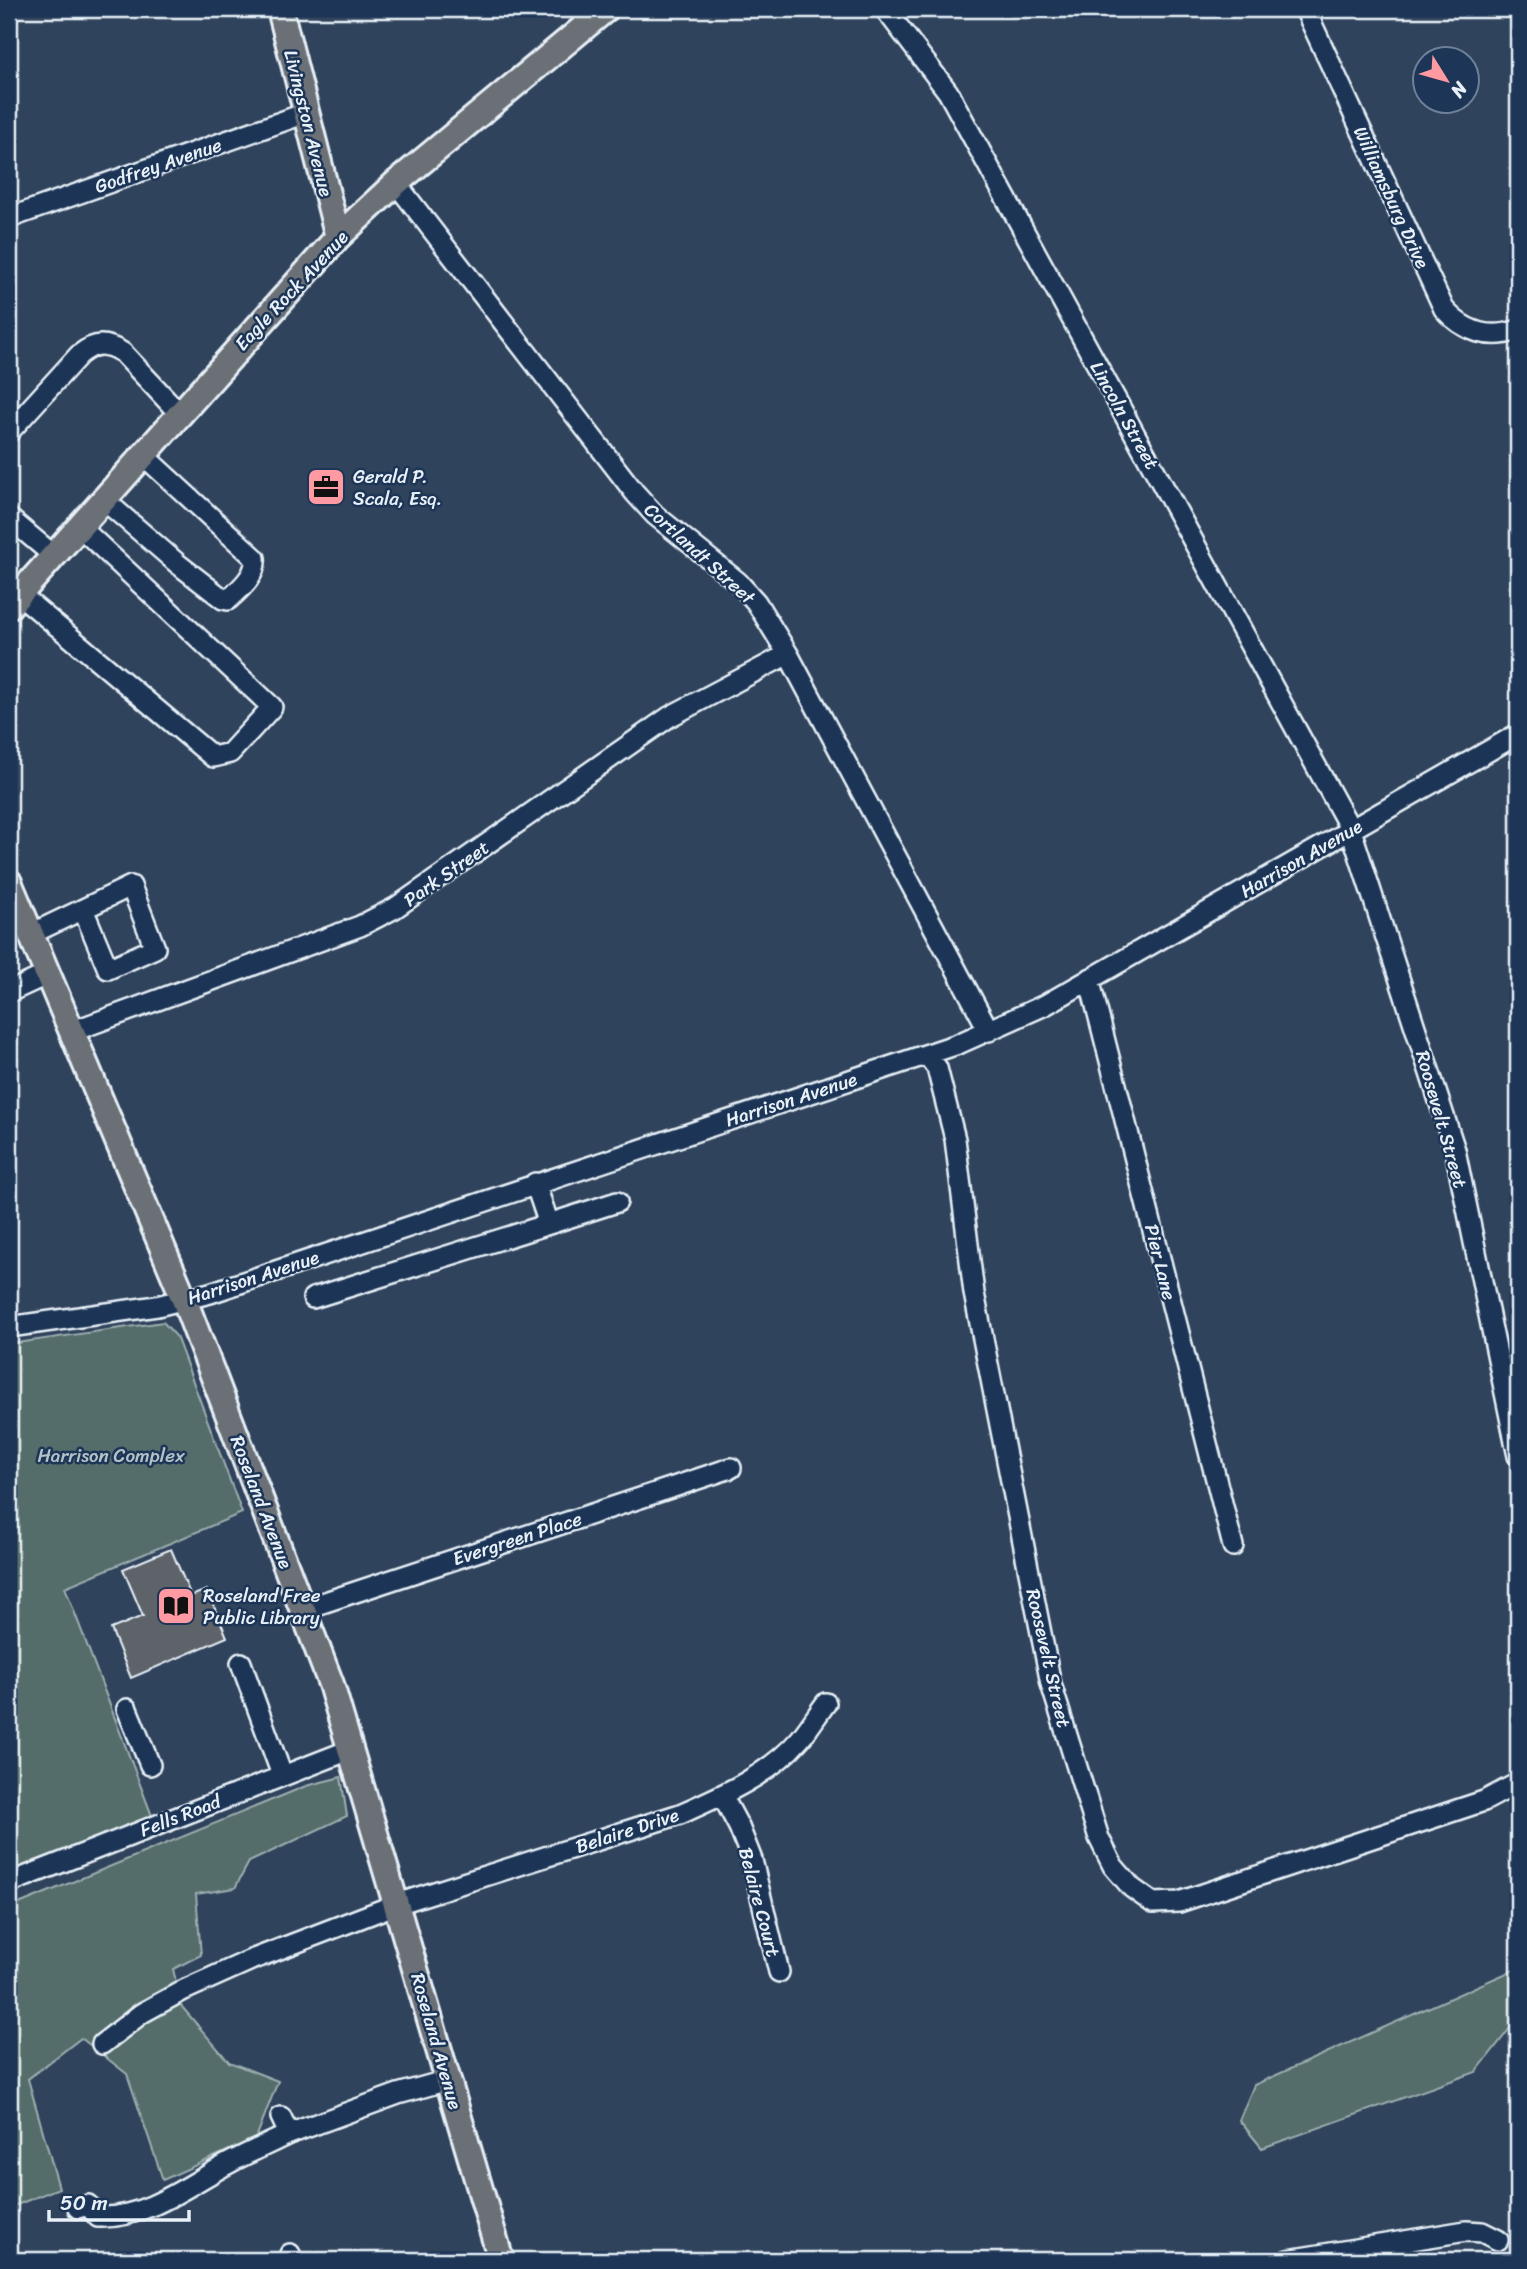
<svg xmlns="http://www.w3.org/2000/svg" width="1527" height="2269" viewBox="0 0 1527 2269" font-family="Sriracha,sans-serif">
<rect width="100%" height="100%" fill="#30435c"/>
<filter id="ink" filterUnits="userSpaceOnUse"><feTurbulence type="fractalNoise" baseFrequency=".0143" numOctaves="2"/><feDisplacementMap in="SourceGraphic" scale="14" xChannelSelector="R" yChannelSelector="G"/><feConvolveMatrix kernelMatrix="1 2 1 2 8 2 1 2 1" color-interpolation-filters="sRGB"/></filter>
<g filter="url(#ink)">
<path fill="#546d6a" stroke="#9eafb1" stroke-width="2" d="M163,1322L176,1336L242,1513L65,1587L152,1816L9,1874V1344Z
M341,1777L347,1816L249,1862L235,1888L196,1894L201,1955L173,1969L182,2007L229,2062L278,2081L256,2138L163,2180L127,2074L81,2038L28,2079L59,2188L9,2208V1908L306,1786Z
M1518,1968V2018L1476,2072L1262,2148L1239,2120L1254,2085Z"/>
<path fill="#5d6369" stroke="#e8f1f8" stroke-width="2" d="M171,1549L191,1596L207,1590L227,1637L131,1678L111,1629L143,1616L123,1569Z"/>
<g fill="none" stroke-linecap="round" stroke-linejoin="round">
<defs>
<path id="minor" d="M885,9L948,92L1351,830L1455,1150L1518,1456
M1305,9L1444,309C1464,332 1490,340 1518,330
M396,183L635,493L655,515L738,582L756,602L788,654L989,1031
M9,218L306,113
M9,432L79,355C95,342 106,342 123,353L179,413
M103,499L178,564L223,599L228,600C240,589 257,575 255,558L142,454
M9,518L53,555
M19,594L213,757L230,753L272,707L79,526
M31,934L131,886L155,948L108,969L83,909
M1091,978V986L1233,1546
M9,992L48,974
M73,1031L360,926L395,908L669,717L788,654
M927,1055L937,1068L955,1139L974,1293L1051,1684L1099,1838L1113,1866L1132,1888L1153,1903L1179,1902L1484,1801L1518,1783
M549,1224L617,1202
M313,1298L549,1224L535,1183
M9,1327L157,1306L210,1293L958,1044L1045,1005L1518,734
M304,1609L731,1468
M241,1663L282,1775
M127,1709L150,1765
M722,1795L739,1827L752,1860L779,1972
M9,1883L352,1749
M102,2044L142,2013L184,1990L251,1960L397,1904L680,1814C723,1795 769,1775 800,1739C809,1728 817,1715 826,1703
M281,2117L289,2134L398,2094L448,2080
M78,2208L88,2205L98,2217C147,2219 189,2184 231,2162C250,2152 270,2143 289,2134
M290,2254L293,2260
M1288,2260L1466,2231L1482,2232L1498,2240"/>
<path id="major" d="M280,9L338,237
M9,606L338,237L396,183L606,9
M9,882L184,1299L331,1684L501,2260"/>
</defs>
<use href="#minor" stroke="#e8f1f8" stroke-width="24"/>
<use href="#major" stroke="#e8f1f8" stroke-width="30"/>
<use href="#minor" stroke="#1d3557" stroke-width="19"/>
<use href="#major" stroke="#6b6f75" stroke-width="24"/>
</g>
</g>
<defs>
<symbol id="office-square" viewBox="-11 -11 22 22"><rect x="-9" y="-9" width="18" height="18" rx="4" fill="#ff9aa2" stroke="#1d3557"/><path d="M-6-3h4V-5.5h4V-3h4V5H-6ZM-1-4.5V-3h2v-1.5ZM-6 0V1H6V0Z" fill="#111"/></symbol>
<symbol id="library-square" viewBox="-11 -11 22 22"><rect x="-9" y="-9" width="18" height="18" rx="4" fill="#ff9aa2" stroke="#1d3557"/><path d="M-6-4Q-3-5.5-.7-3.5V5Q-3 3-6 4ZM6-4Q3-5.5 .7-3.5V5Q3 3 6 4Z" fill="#111"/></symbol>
</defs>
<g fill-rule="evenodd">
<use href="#office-square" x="304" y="465" width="44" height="44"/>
<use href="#library-square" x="154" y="1584" width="44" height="44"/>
</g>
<g text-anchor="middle" stroke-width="5" stroke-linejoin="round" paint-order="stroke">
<g font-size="19" fill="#e8f1f8" stroke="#1d3557">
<text transform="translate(309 123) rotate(76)" y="7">Livingston Avenue</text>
<text transform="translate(158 165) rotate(-19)" y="7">Godfrey Avenue</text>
<text transform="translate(1392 197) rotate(65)" y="7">Williamsburg Drive</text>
<text transform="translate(291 290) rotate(-47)" y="7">Eagle Rock Avenue</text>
<text transform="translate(1125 415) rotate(61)" y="7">Lincoln Street</text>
<text transform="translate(700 553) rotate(42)" y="7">Cortlandt Street</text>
<text transform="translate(1301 858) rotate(-30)" y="7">Harrison Avenue</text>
<text transform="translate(446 873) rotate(-35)" y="7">Park Street</text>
<text transform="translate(791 1099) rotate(-18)" y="7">Harrison Avenue</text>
<text transform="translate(1442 1119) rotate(74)" y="7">Roosevelt Street</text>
<text transform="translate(1161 1262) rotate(76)" y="7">Pier Lane</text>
<text transform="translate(253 1277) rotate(-18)" y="7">Harrison Avenue</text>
<text transform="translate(262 1502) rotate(69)" y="7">Roseland Avenue</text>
<text transform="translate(517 1538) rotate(-18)" y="7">Evergreen Place</text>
<text transform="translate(1049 1658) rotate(77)" y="7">Roosevelt Street</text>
<text transform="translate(180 1815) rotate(-21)" y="7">Fells Road</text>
<text transform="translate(627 1830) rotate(-18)" y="7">Belaire Drive</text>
<text transform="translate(760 1902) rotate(75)" y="7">Belaire Court</text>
<text transform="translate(437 2041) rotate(74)" y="7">Roseland Avenue</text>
</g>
<g font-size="19" fill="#e8f1f8" stroke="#1d3557" text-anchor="start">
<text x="353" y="483">Gerald P.<tspan x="353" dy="22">Scala, Esq.</tspan></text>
<text x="203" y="1602">Roseland Free<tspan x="203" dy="22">Public Library</tspan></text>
</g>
<g font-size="19" fill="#b4c3c6" stroke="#1d3557">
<text x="111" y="1462">Harrison Complex</text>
</g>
</g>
<rect width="1527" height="2269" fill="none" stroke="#1d3557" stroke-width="35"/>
<rect x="18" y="18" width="1492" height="2234" fill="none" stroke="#e8f1f8" stroke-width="2.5" filter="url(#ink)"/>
<g transform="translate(1446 80) rotate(127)"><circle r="33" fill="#1d3557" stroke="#6e8097" stroke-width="2"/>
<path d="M0-5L12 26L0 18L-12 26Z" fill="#ff9aa2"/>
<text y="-10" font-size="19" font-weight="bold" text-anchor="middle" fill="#e8f1f8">N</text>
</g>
<path d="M49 2210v10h140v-10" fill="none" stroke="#e8f1f8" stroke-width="3.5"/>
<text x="60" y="2210" font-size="21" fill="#e8f1f8" stroke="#1d3557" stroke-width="5" paint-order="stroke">50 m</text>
</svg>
